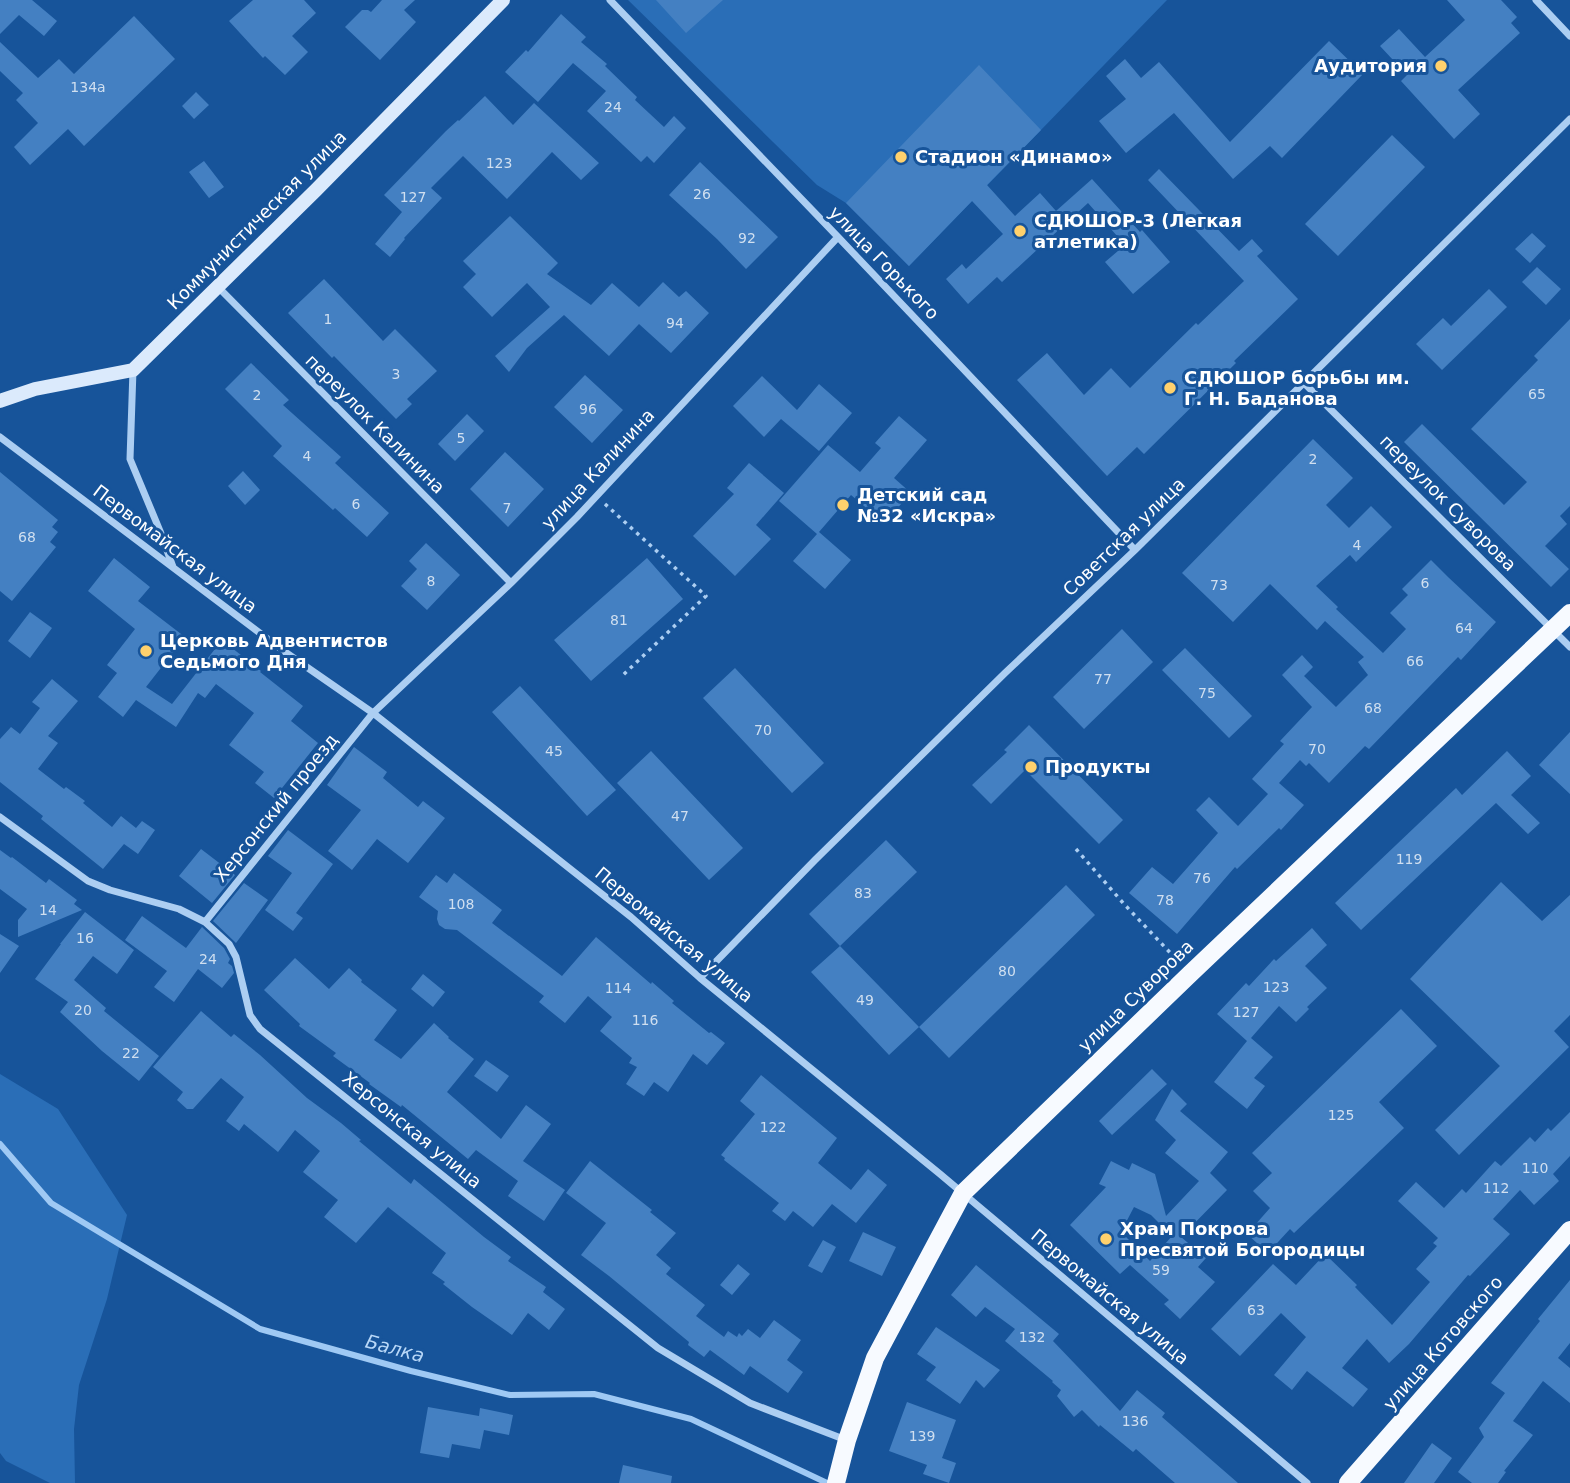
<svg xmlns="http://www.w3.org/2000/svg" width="1570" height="1483" viewBox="0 0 1570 1483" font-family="'DejaVu Sans',sans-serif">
<rect width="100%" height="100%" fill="#17549a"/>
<path fill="#2a6eb7" d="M628,0H1167L909,266L846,203L817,185Z
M0,1074L58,1109L127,1215L107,1299L79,1385L74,1429L75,1483H50L6,1461L0,1453Z"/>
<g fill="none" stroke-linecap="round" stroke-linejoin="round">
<path stroke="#9fc9f4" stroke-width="6" d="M0,1144L51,1203L260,1329L411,1371L510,1395L594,1394L691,1419L827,1483"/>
</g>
<path fill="#4480c2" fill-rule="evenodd" d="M0,0H32L57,21L44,36L19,15L0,34Z
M253,0H304L316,13L292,36L308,52L285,75L265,56L263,58L229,21Z
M382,0H415L404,10L416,22L380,60L345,27L362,10H368L371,12Z
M656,0H723L686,33Z
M1447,0H1501L1517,17L1511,23L1520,33L1458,90L1480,114L1454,139L1401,81L1407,75L1380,46L1399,29L1425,57L1465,20Z
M561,14L586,37L581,42L607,64L605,66L637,97L635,100L664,127L674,116L686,128L654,163L647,156L641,162L587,111L606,91L573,63L538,102L505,72L526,50L528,52Z
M134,16L175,59L84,146L68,129L30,165L14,147L38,123L16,100L23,93L0,71V42L38,78L59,59L74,74Z
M1329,41L1363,74L1282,158L1270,146L1233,179L1174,113L1126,153L1099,121L1126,99L1106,76L1125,59L1141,78L1159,62L1230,142Z
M979,65L1041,130L987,185L1015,216L1040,193L1056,211L1092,179L1140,232L1142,230L1170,262L1133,294L1105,262L1125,245L1088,203L1002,282L997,277L968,304L946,279L962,264L966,269L1003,234L972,201L909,266L846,203Z
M196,92L209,105L194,119L182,106Z
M485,96L513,125L534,103L599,163L581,180L552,152L507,199L463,156L431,188L442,198L404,238L405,239L390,257L375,244L402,212L384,195L446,131L458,120L459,121Z
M1392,135L1425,167L1338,256L1305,224Z
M204,161L224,187L209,198L189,172Z
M700,162L778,237L746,269L717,239L669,195Z
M1159,169L1239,251L1252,239L1263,251L1257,256L1298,299L1234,361L1236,363L1144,454L1137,447L1107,476L1017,380L1047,353L1084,395L1111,368L1130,388L1196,323L1198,325L1244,281L1148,180Z
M510,216L558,263L547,274L591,305L612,283L639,307L663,282L679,297L686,291L709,313L671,353L639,324L609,356L564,315L527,348L509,372L495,356L550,307L527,283L492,317L463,287L476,274L463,261Z
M1532,233L1546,246L1530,263L1515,249Z
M1537,267L1561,289L1546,305L1522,282Z
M324,279L383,341L395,329L437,371L407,399L412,404L396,419L334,356L332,358L288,313Z
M1489,289L1507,307L1442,370L1416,344L1443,318L1451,326Z
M1570,319V506L1560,516L1567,524L1545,546L1569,569L1551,587L1404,442L1422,424L1504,505L1527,482L1471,429L1538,360L1534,356Z
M251,363L289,400L283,405L341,457L335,463L389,513L367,537L335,508L333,510L273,456L282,446L225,389Z
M585,375L623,410L592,443L554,407Z
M762,376L797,410L819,384L852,413L819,451L781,419L764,437L733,406Z
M467,414L484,431L455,461L438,444Z
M899,416L927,440L894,478L911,493L884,523L851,495L819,532L851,560L825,589L793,561L817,534L779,501L828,445L860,472L881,448L875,443Z
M1313,439L1353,478L1326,505L1349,528L1371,506L1392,527L1356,562L1350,555L1316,586L1338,607L1336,609L1383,653L1406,629L1390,613L1408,595L1402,589L1431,560L1448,577L1496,622L1461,660L1458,657L1369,749L1365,746L1329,783L1309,763L1306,766L1300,760L1279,783L1304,805L1281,830L1279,828L1237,869L1235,867L1177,934L1129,893L1152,867L1173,884L1218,833L1196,810L1209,797L1238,826L1268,794L1252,779L1284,744L1280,741L1312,707L1282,675L1302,655L1313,667L1304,676L1336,707L1368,675L1358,662L1364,657L1325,621L1317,630L1270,584L1233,622L1182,573Z
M505,452L544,489L508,527L470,489Z
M749,463L784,493L756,525L771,539L735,576L693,536L734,494L727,488Z
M243,471L260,490L245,505L228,486Z
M0,472L58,520L52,527L58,532L50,542L56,547L12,601L0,591Z
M426,543L460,575L427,610L401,586L417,569L409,561Z
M114,558L150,587L138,601L185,637L146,687L172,704L222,640L261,671L260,672L303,706L291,721L318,743L274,798L255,783L264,772L229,745L254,713L216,684L205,698L198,693L176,727L136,700L123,717L98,697L117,673L107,665L135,629L88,591Z
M647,558L683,599L591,681L554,640Z
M30,612L52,628L30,658L8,641Z
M1122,629L1153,662L1084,729L1053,697Z
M1185,648L1252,716L1229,738L1162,670Z
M735,668L824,763L792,793L703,698Z
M52,679L78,701L48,736L58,743L38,769L64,789L66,787L85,801L83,803L112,827L121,816L136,828L142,821L155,830L138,854L124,844L103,869L41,819L43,816L0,782V739L11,727L20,734L40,708L32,702Z
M520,686L616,790L587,816L492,712Z
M1029,725L1123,820L1099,844L1025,770L991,804L972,785L1007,752L1004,750Z
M1570,732V794L1539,765Z
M354,747L387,772L383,778L418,807L423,801L445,818L408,863L377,839L352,870L328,851L361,810L327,785Z
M651,751L743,848L709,880L617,783Z
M1507,751L1531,776L1511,795L1540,823L1528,834L1496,803L1361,930L1335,903L1456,788L1462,795Z
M288,830L333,864L296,913L303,918L293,931L265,910L292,873L268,856Z
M886,840L917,872L840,946L809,914Z
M201,849L235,875L212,903L179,876Z
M0,850L11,858L12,857L46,883L49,879L77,900L74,904L82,910L18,937V920L27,909L0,889Z
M454,873L502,910L492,923L562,976L596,937L651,984L652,982L674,1001L672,1003L709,1033L711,1032L725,1043L707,1065L693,1054L668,1092L654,1082L644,1096L626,1084L637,1067L629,1063L632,1058L600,1031L612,1017L588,996L565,1023L539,1002L544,996L457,930L445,929L439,925L437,919L438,911L419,897L436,875L447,883Z
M1501,882L1542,921L1570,895V1015L1554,1031L1569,1047L1459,1155L1435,1130L1500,1066L1410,979Z
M244,883L268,900L236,943L213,921Z
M1066,885L1095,915L949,1058L919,1027Z
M85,912L134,950L117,974L93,956L74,980L106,1008L104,1011L159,1056L139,1081L102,1051L60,1012L68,1002L35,979L61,944H60Z
M142,916L186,948L202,927L224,948L230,959L228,963L232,966L234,973L222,988L198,969L174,1002L154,987L167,971L125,940Z
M1312,928L1327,945L1305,966L1327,988L1307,1007L1309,1009L1296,1022L1279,1006L1251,1038L1273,1057L1254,1078L1265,1086L1247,1109L1214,1082L1247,1041L1217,1014L1246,983L1249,986L1274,959L1276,961Z
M0,934L19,946L0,973Z
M840,946L919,1027L889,1055L811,972Z
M295,958L329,989L349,968L362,980L361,982L397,1010L374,1040L401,1059L434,1023L449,1037L448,1038L474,1059L447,1092L501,1139L526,1105L551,1124L523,1161L565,1190L544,1221L508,1196L518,1181L476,1150L468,1159L402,1105L401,1107L369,1084L370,1083L333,1056L336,1053L299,1026L300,1024L264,990Z
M423,974L445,992L433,1007L411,989Z
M1401,1009L1437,1046L1379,1102L1404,1128L1294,1233L1290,1229L1268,1253L1247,1234L1270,1208L1253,1191L1272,1173L1252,1153Z
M201,1011L231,1037L234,1034L260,1055L307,1098L341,1123L361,1140L359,1141L411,1184L414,1179L484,1237L511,1257L508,1261L546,1287L543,1292L565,1309L549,1330L528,1313L512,1335L472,1307L443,1284L445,1282L432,1273L446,1253L388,1207L356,1243L324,1217L338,1200L303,1172L320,1151L295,1130L278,1152L244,1124L239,1131L226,1121L244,1097L221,1078L193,1109H187L177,1100L183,1092L153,1067Z
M486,1060L509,1076L497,1092L474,1076Z
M1152,1069L1167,1084L1112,1135L1099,1121Z
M761,1075L837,1138L818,1163L851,1190L868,1169L887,1185L856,1223L832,1204L813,1227L793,1211L785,1221L772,1211L779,1203L724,1160L725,1158L721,1155L755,1114L740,1101Z
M1172,1089L1187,1104L1180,1111L1228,1152L1210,1173L1227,1190L1181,1237L1206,1258L1198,1267L1215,1282L1180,1319L1164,1304L1169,1300L1130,1265L1120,1274L1070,1225L1106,1187L1099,1184L1111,1161L1129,1170L1132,1163L1155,1174L1166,1216L1199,1181L1165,1153L1176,1140L1155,1120ZM1134,1207L1151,1215L1172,1236L1150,1261L1121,1232Z
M1570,1112V1156L1553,1174L1559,1181L1534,1205L1520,1190L1493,1219L1510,1234L1470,1276L1468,1275L1409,1344L1389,1363L1367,1339L1342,1368L1368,1389L1353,1407L1307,1371L1292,1390L1274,1375L1306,1337L1281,1313L1240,1356L1211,1329L1273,1264L1296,1285L1325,1254L1357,1285L1355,1287L1392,1325L1430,1282L1416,1269L1437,1246L1433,1243L1438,1238L1398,1201L1416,1182L1444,1208L1462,1189L1466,1193L1495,1161L1501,1166L1530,1137L1535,1142L1548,1128L1551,1131Z
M590,1161L652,1210L650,1212L676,1233L656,1255L671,1268L666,1274L705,1305L696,1316L724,1337L728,1331L737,1337L739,1333L742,1336L748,1329L760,1338L774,1320L801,1340L787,1360L803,1372L788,1393L750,1366L744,1375L710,1350L704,1357L688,1345L689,1342L609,1276L581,1255L606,1223L566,1193Z
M863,1232L896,1247L882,1276L849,1261Z
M823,1240L836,1247L822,1273L808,1266Z
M738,1264L750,1274L732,1295L720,1285Z
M976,1265L1059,1334L1053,1341L1120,1411L1137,1390L1165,1413L1162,1417L1238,1483H1175L1136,1449L1133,1452L1100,1425L1099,1427L1082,1410L1074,1417L1057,1396L1061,1390L1052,1382L1053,1381L1005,1341L1015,1329L985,1307L976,1317L951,1295Z
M1570,1280V1343L1558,1358L1570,1368V1403L1543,1381L1513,1421L1533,1435L1504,1471L1506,1472L1498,1483H1472L1458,1472L1484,1437L1479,1428L1505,1393L1491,1383L1540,1321L1538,1319Z
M936,1327L1000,1370L984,1388L976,1380L960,1404L926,1380L936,1367L917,1354Z
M907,1402L956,1420L942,1458L956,1463L949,1483L923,1474L927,1465L889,1451Z
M428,1407L479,1416L480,1408L513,1415L509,1435L484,1430L480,1449L452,1444L449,1458L420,1453Z
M1432,1443L1452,1458L1434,1483H1404Z
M623,1465L672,1476L671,1483H619Z"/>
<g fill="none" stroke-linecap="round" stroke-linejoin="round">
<path stroke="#accef2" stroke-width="3.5" stroke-dasharray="3.5 5" stroke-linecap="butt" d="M605,504L706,596L621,677
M1076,849L1124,904L1178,961"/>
<path stroke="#accef2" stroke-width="7" d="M610,0L838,237L1135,550
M1536,0L1570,36
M218,287L511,583
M133,370L130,459L160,531L173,567
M1303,382L1570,647
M0,437L285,652L373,713L631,917L700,978L940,1174L1307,1483
M0,817L88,881L110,890L179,909L205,922L229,944L236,957L250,1015L260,1029L658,1348L750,1403L846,1440
M205,922L373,713L511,583L577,517L838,237
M700,978L815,860L1005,673L1135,550L1570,119"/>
<path stroke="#dbeafc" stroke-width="14" d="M0,401L35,389L133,370L316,190L503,0"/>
<path stroke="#f7faff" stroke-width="18" d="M836,1483L847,1440L875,1358L963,1193L1190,974L1570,613
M1348,1483L1570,1230"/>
</g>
<g fill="#ffd16d" stroke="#17549a" stroke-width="2.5">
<circle cx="1441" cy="66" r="7"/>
<circle cx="901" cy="157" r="7"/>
<circle cx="1020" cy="231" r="7"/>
<circle cx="1170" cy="388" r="7"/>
<circle cx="843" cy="505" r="7"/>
<circle cx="146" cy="651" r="7"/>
<circle cx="1031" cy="767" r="7"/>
<circle cx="1106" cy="1239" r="7"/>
</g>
<g text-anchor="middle" stroke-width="6" stroke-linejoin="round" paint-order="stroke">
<g font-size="14" fill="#d0dff0">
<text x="88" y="92">134а</text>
<text x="613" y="112">24</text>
<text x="499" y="168">123</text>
<text x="702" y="199">26</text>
<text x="413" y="202">127</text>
<text x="747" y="243">92</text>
<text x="328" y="324">1</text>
<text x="675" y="328">94</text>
<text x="396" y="379">3</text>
<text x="1537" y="399">65</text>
<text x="257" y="400">2</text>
<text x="588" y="414">96</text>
<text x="461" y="443">5</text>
<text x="307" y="461">4</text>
<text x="1313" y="464">2</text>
<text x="356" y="509">6</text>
<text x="507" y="513">7</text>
<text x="27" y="542">68</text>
<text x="1357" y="550">4</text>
<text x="431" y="586">8</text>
<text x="1425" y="588">6</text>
<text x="1219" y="590">73</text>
<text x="619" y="625">81</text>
<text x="1464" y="633">64</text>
<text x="1415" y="666">66</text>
<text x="1103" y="684">77</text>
<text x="1207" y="698">75</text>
<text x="1373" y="713">68</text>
<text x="763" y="735">70</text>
<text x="1317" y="754">70</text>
<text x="554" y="756">45</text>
<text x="680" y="821">47</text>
<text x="1409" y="864">119</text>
<text x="1202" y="883">76</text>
<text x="863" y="898">83</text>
<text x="1165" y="905">78</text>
<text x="461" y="909">108</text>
<text x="48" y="915">14</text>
<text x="85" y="943">16</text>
<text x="208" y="964">24</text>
<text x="1007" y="976">80</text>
<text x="1276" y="992">123</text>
<text x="618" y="993">114</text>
<text x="865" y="1005">49</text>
<text x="83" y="1015">20</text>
<text x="1246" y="1017">127</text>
<text x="645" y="1025">116</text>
<text x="131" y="1058">22</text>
<text x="1341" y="1120">125</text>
<text x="773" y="1132">122</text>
<text x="1535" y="1173">110</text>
<text x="1496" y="1193">112</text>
<text x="1161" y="1275">59</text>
<text x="1256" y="1315">63</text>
<text x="1032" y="1342">132</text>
<text x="1135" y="1426">136</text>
<text x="922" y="1441">139</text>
</g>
<g font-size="18" font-weight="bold" fill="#fff" stroke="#17549a" text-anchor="start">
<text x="1427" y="72" text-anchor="end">Аудитория</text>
<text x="915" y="163">Стадион «Динамо»</text>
<text x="1034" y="227">СДЮШОР-3 (Легкая<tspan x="1034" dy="21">атлетика)</tspan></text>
<text x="1184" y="384">СДЮШОР борьбы им.<tspan x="1184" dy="21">Г. Н. Баданова</tspan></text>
<text x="857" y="501">Детский сад<tspan x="857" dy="21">№32 «Искра»</tspan></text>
<text x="160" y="647">Церковь Адвентистов<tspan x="160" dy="21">Седьмого Дня</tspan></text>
<text x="1045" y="773">Продукты</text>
<text x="1120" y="1235">Храм Покрова<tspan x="1120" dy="21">Пресвятой Богородицы</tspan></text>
</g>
<g font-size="18" fill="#fff" stroke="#17549a">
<text transform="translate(257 220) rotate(-45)" y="6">Коммунистическая улица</text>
<text transform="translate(884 263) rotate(46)" y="6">улица Горького</text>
<text transform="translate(375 424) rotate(45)" y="6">переулок Калинина</text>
<text transform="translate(598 469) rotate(-47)" y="6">улица Калинина</text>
<text transform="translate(1448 503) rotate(45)" y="6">переулок Суворова</text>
<text transform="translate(1124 537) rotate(-44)" y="6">Советская улица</text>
<text transform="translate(175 549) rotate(37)" y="6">Первомайская улица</text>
<text transform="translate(276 808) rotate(-51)" y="6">Херсонский проезд</text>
<text transform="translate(674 935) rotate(40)" y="6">Первомайская улица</text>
<text transform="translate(1136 996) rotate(-44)" y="6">улица Суворова</text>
<text transform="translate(412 1130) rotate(39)" y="6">Херсонская улица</text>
<text transform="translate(1110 1297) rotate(40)" y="6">Первомайская улица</text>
<text transform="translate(1443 1343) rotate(-49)" y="6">улица Котовского</text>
</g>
<g font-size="19" font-style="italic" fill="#b9d8f8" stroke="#17549a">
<text transform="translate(395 1348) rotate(15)" y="7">Балка</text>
</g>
</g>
</svg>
